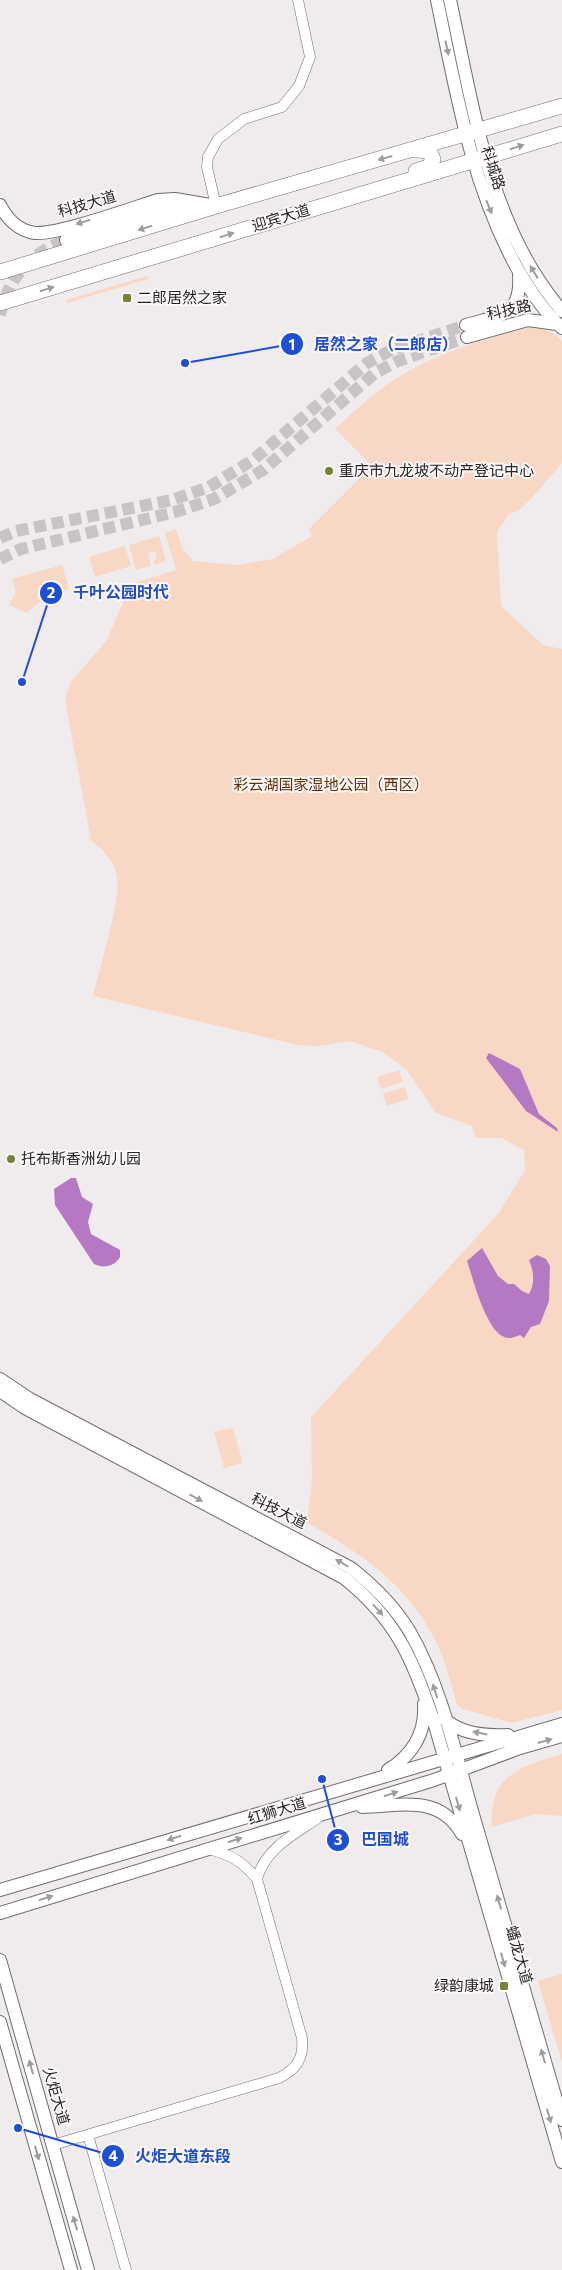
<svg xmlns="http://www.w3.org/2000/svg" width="562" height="2270" viewBox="0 0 562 2270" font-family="Commissioner,'Noto Sans SC',sans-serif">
<rect width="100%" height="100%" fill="#f0ebec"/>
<path fill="#f8d8c5" d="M147,276L148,279L67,303L66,300Z
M536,326L553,333L562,341V463L531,499L518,511L509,514L497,532L501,606L543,645L562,649V1710L511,1723L461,1708L457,1704C451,1684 446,1664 438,1646C410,1586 363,1554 307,1523L312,1481L311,1417L499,1213L525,1170L524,1150L501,1138H476L472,1126L436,1113L407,1070L383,1052L349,1041L318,1046L298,1045L93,996C99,970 121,899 117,877C115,861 103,850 91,840L65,700L70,683L107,640L123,602L138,588L137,582L176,570L165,533L176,529L182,548L193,561L236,565L273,559L312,536L309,529L364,474L368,478L376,470L335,429C389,378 417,361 488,339C504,335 519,329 536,326Z
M159,536L166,561L155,565L153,560L157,559L155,552L148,553L151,566L136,570L129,545Z
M125,546L131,566L95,577L89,557Z
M62,565L69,589L44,598L27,613L9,605L16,592L12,579Z
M399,1070L403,1082L381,1089L377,1077Z
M405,1087L408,1099L387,1106L383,1094Z
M233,1428L243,1463L224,1468L214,1432Z
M562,1754V1816L535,1814L492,1827C488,1775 521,1766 562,1754Z
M562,1974V2062L538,1981Z"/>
<path fill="#b479c2" d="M489,1053L520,1069L539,1114L557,1128L558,1132L526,1111L486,1058Z
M71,1178H76L82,1197L93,1204L88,1222L91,1234L120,1250V1257C115,1266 104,1269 94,1264L55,1205L54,1189Z
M482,1248L498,1276L508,1284H514L522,1291L529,1294C535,1283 534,1272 529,1260L537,1255L546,1259L550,1266L549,1301L540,1324L531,1327L524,1338L520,1335C517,1336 512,1338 509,1338C487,1338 473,1278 467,1261Z"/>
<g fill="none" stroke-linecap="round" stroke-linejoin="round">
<path stroke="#c8c4c4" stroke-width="12" stroke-dasharray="12 6" stroke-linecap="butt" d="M0,315C9,277 29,254 66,240
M0,538L16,531L172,500L209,487L253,460L367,363L391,350L466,325
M0,559L21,549L175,512L214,499L263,470L375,373L398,361L467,337"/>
<defs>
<path id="minor" d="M216,206L207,167L208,157L218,139L244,119L282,107L299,86L310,57L298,0
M257,1879C265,1849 293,1835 318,1818
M88,2135L126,2270
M53,2145L279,2078C297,2069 304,2058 302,2038L257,1879C242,1861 230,1854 208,1849"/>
<path id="major" d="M437,0C456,92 471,184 517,268C529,289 544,312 562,328
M450,0C473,106 489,226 562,311
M0,205C7,219 19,231 35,233C58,235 132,208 158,200L175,199L216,206
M66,240L188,203
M466,325C500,315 522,317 519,274
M467,337L528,320L557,324
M0,1379L30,1399L351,1568C374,1586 395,1607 410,1632C442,1688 456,1756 474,1818C503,1919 533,2019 562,2120
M0,1391L25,1408L344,1578C397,1620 413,1660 434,1722L562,2162
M443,1717C458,1734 487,1736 508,1735
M388,1770C412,1755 426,1734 424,1704
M362,1807C401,1806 439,1794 462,1834
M0,1890L562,1724
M0,1913L434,1780L520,1748L562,1736
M0,1960L88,2270
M0,2022L71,2270"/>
<path id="highway" d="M413,150C422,150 430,149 433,159L429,167L416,171
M0,272L216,206L562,106
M0,303L562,134"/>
</defs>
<use href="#minor" stroke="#716d6e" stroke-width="11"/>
<use href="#major" stroke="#716d6e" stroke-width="14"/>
<use href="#highway" stroke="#716d6e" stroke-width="16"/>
<use href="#minor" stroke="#fff" stroke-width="10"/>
<use href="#major" stroke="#fff" stroke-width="12"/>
<use href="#highway" stroke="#fff" stroke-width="15"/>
</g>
<defs><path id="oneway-solid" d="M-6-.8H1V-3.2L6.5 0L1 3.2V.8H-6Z" transform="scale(1.25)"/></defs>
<g fill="#9e9d9d">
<use href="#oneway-solid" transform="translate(447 48) rotate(78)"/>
<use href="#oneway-solid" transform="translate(517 147) rotate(-17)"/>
<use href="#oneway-solid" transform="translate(385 158) rotate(164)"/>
<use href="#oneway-solid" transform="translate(489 207) rotate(68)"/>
<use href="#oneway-solid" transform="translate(83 222) rotate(163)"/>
<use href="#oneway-solid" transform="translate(145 228) rotate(163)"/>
<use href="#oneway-solid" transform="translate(227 235) rotate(-17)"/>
<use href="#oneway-solid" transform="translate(534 272) rotate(-121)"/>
<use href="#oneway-solid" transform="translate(47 289) rotate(-17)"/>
<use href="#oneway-solid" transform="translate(196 1498) rotate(28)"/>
<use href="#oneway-solid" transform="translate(342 1563) rotate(-150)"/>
<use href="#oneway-solid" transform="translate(378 1610) rotate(48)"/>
<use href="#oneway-solid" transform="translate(435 1691) rotate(-108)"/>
<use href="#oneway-solid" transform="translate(480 1733) rotate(-169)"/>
<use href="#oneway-solid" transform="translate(545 1741) rotate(-16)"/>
<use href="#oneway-solid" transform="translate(391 1794) rotate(-17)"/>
<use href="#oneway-solid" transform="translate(458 1804) rotate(74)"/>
<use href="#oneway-solid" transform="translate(174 1838) rotate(163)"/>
<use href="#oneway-solid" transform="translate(235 1840) rotate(-17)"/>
<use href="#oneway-solid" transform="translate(46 1898) rotate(-18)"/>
<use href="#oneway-solid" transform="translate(499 1902) rotate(-106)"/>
<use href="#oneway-solid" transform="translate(503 1960) rotate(74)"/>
<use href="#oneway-solid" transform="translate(543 2056) rotate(-106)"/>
<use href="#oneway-solid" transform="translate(31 2067) rotate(-106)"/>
<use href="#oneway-solid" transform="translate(549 2116) rotate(74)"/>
<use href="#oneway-solid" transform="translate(37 2153) rotate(74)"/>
<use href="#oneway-solid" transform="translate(75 2223) rotate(-106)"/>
</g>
<g fill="#748535" stroke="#fdf8f9" stroke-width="2">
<rect x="122" y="293" width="10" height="10" rx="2.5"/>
<circle cx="329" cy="471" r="5"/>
<circle cx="11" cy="1159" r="5"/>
<rect x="499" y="1981" width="10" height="10" rx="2.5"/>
</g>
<g text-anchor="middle" stroke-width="4" stroke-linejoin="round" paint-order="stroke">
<g font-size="15" fill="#272626" stroke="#fdf8f9">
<text transform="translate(493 168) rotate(72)" y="5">科城路</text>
<text transform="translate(87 204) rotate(-16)" y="5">科技大道</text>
<text transform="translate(281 218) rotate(-17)" y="5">迎宾大道</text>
<text transform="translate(509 310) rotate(-12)" y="5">科技路</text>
<text transform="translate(279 1511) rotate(27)" y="5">科技大道</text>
<text transform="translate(277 1811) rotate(-17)" y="5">红狮大道</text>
<text transform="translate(519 1955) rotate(74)" y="5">蟠龙大道</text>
<text transform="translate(56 2096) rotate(74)" y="5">火炬大道</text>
</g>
<g font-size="15" fill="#272626" stroke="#fdf8f9" text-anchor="start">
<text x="137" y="303">二郎居然之家</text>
<text x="339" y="476">重庆市九龙坡不动产登记中心</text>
<text x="21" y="1164">托布斯香洲幼儿园</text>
<text x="494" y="1991" text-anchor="end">绿韵康城</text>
</g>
<g font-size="15" fill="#642e04" stroke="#fdf8f9">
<text x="331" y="790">彩云湖国家湿地公园（西区）</text>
</g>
</g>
<path fill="none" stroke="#1d4ed8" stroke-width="2" d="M185 363L292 344M22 682L51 593M322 1779L338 1840M18 2128L113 2156"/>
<g fill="#1d4ed8" stroke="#fdf8f9" stroke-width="2">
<circle cx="185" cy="363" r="5"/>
<circle cx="22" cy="682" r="5"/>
<circle cx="322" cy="1779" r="5"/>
<circle cx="18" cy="2128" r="5"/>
<circle cx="292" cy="344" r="12"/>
<circle cx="51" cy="593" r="12"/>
<circle cx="338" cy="1840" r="12"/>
<circle cx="113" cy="2156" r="12"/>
</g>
<g font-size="15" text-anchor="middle" font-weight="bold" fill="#fff">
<text x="292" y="350">1</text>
<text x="51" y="598">2</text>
<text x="338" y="1845">3</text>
<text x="113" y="2161">4</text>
</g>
<g font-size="16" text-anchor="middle" font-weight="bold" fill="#1d4ed8" stroke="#fdf8f9" stroke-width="4" stroke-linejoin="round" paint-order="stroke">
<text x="386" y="350">居然之家（二郎店）</text>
<text x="121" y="598">千叶公园时代</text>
<text x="385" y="1845">巴国城</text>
<text x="183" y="2162">火炬大道东段</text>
</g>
</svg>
